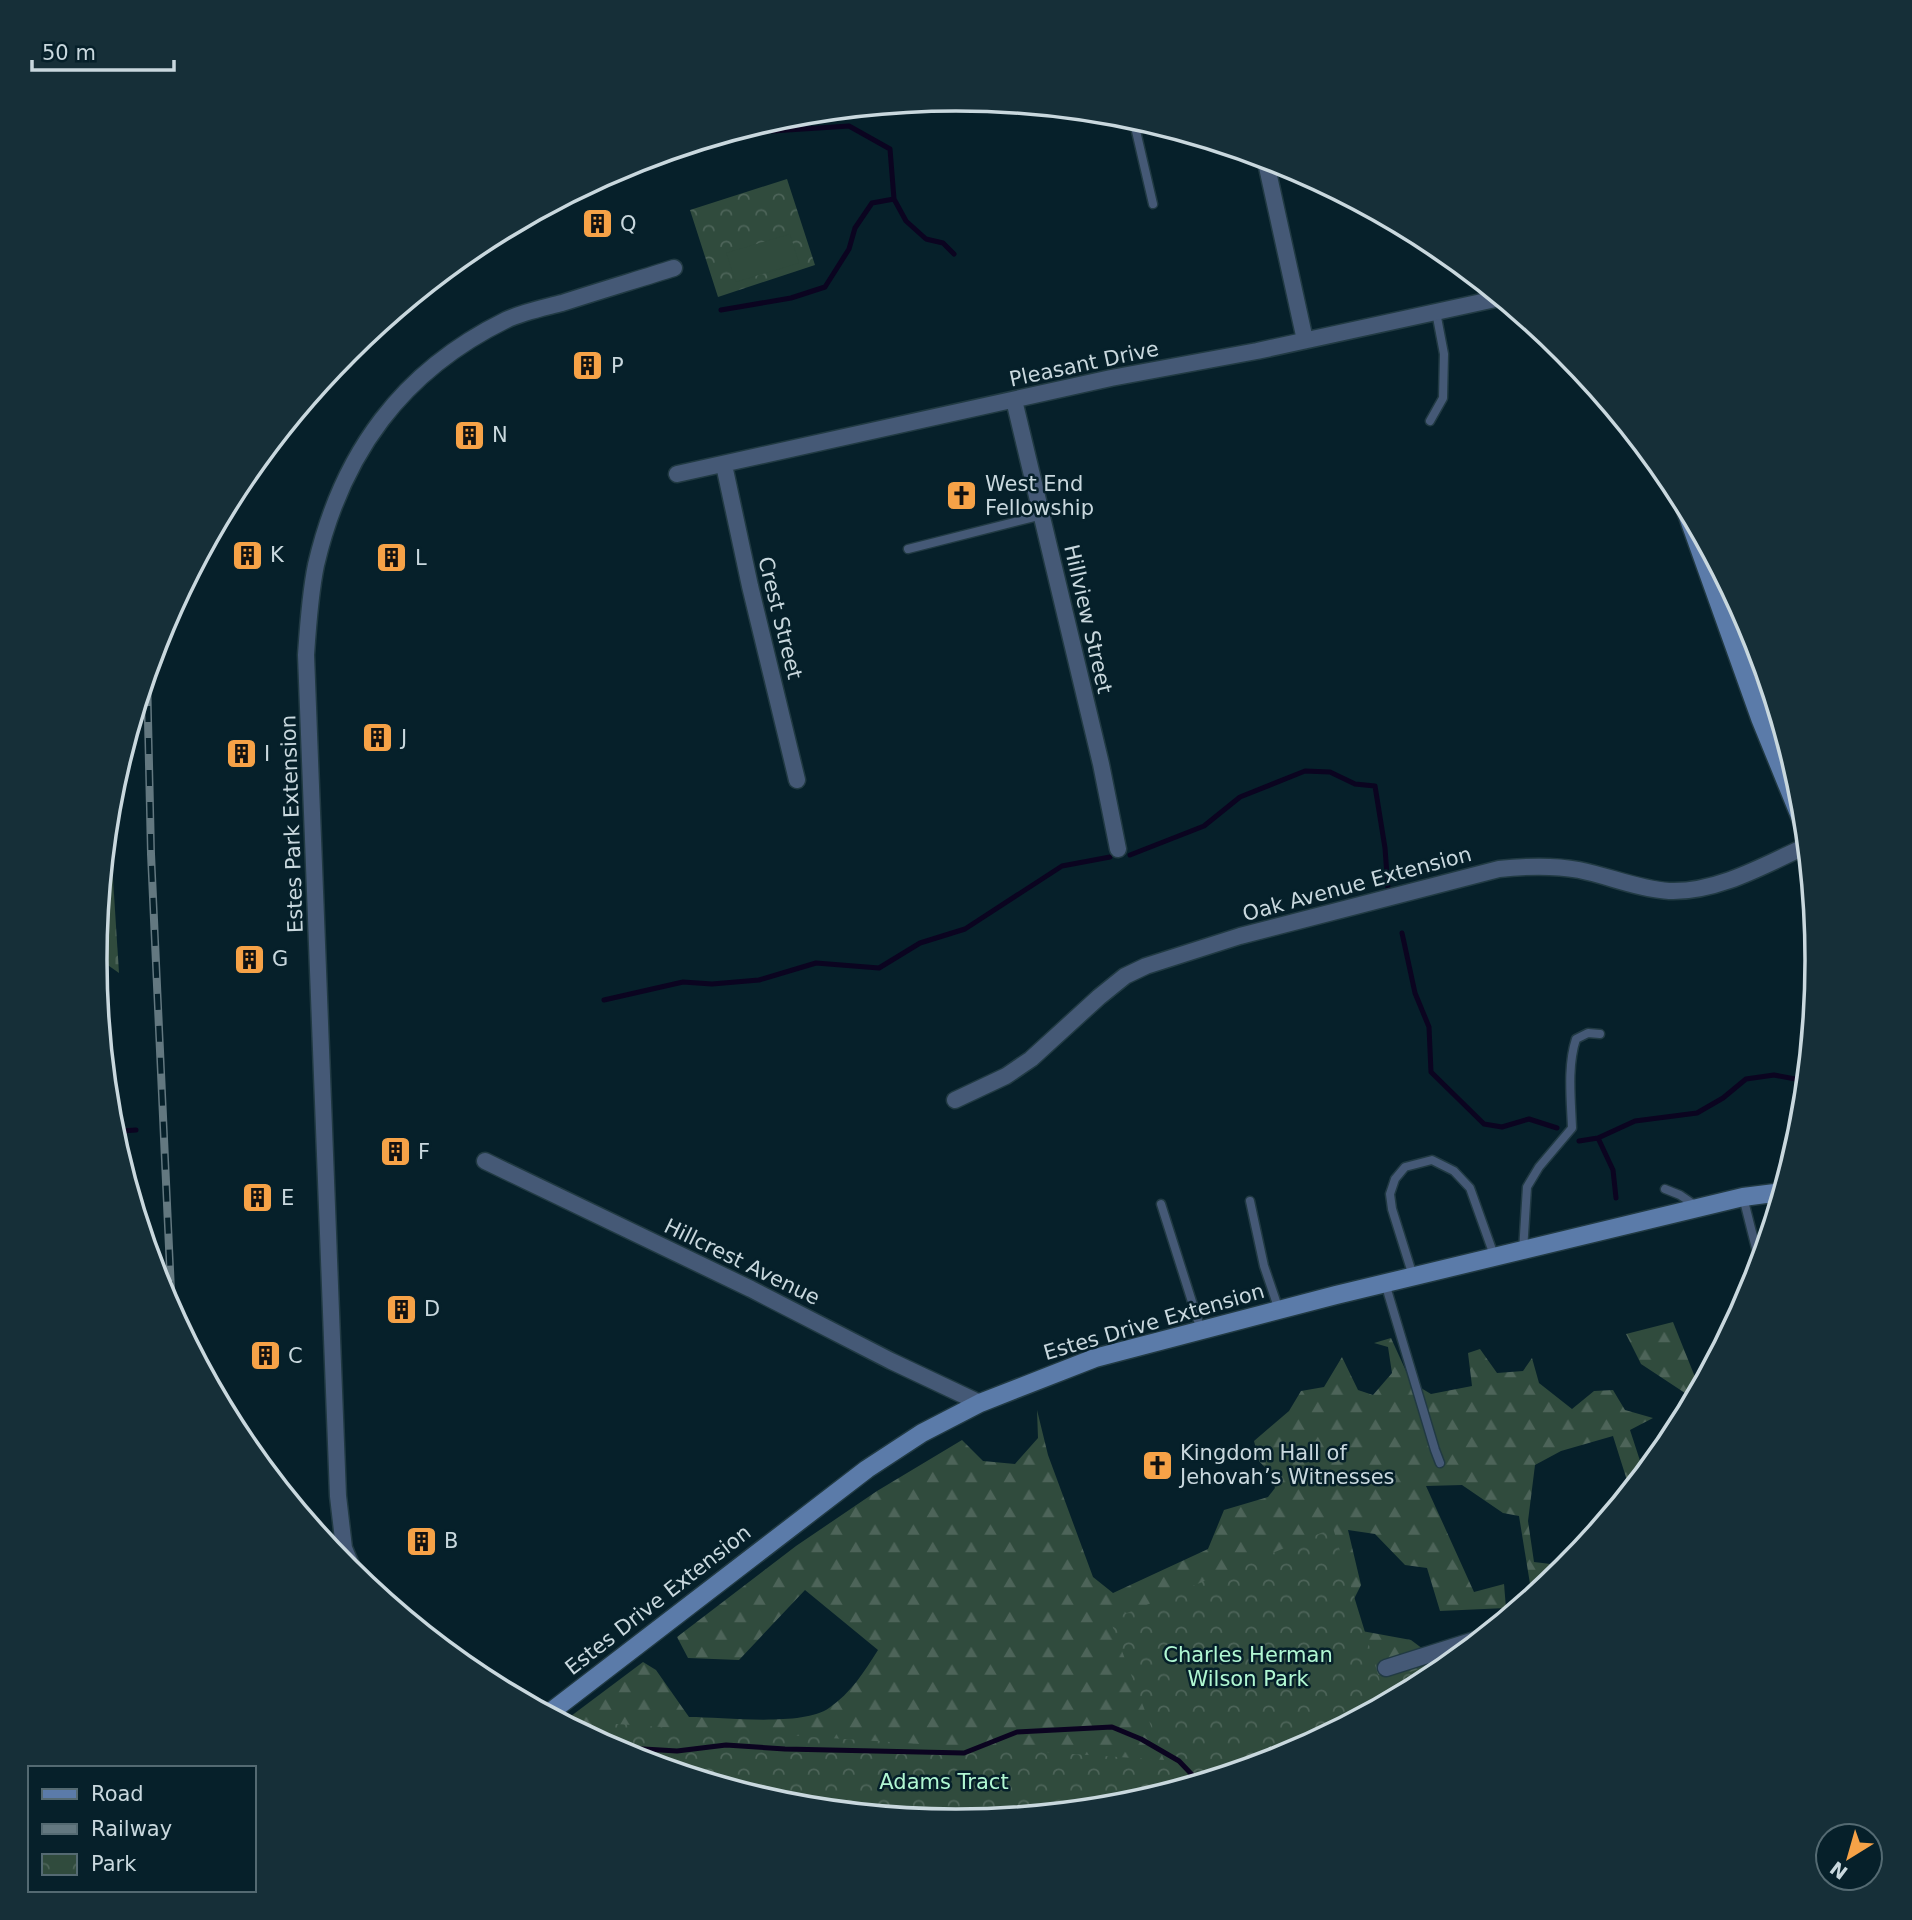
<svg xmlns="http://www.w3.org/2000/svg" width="1912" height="1920" viewBox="0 0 1912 1920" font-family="'DejaVu Sans',sans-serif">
<defs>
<pattern id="forest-firs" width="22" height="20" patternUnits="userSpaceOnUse" patternTransform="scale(1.75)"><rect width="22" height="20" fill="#304b3d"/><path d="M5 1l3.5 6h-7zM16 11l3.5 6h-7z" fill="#4d6459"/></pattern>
<pattern id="cemetery-stones" width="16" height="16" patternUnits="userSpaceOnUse" patternTransform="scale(1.75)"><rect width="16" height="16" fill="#304b3d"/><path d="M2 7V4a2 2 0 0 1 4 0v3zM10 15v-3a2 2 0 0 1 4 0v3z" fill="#4d6459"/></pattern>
<pattern id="park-crowns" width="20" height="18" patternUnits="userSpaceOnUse" patternTransform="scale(1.75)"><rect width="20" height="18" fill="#304b3d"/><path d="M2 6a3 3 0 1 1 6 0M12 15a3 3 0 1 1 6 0" fill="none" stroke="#4d6459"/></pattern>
</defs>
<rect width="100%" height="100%" fill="#06202a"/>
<path fill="url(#forest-firs)" d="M1673,1322L1697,1382L1703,1381L1692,1402L1688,1395L1641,1364L1626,1334Z
M1391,1338L1411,1382L1431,1394L1472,1386L1468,1353L1480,1349L1497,1373L1523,1371L1532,1358L1539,1383L1572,1409L1594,1391L1613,1390L1625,1410L1653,1418L1630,1430L1644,1473L1630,1490L1613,1436L1561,1451L1535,1465L1528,1521L1534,1562L1559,1565L1557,1576L1539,1591L1531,1590L1519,1516L1503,1513L1462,1485L1426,1486L1474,1592L1504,1584L1506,1608L1440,1611L1427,1568L1405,1565L1375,1534L1348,1530L1361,1585L1349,1609L1351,1629L1411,1640L1435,1658L1447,1659L1448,1665L1434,1677L1209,1737L1124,1805L956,1821L788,1805L626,1756L563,1722L643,1662L656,1670L689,1717C723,1717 802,1727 829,1708C851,1693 864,1672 878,1650L805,1590L739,1660L688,1658L677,1637L796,1546L877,1491L962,1440L983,1461L1015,1464L1038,1438L1037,1410L1048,1455L1093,1577L1113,1593L1208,1549L1224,1510L1268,1497L1275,1488L1271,1474L1259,1461L1254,1441L1289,1411L1301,1391L1324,1387L1342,1357L1358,1390L1373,1395L1392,1373L1388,1347L1374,1343Z"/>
<path fill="url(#cemetery-stones)" d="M109,816L119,973L95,956Z"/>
<path fill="url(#park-crowns)" d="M787,179L815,265L718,297L690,210Z
M1333,1528L1380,1681L1459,1657L1434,1677L1285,1756L1124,1805L956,1821L788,1805L626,1756L567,1724L571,1721L1164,1760L1110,1620Z"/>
<path fill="#304b3d" d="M790,234L799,263L736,282L726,253Z"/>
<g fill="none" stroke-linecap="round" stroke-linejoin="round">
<path stroke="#0b0420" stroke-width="5" d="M767,121L772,131L849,126L890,149L894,199L906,221L926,239L943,243L954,254
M721,310L791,298L825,287L849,249L855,228L872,203L894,199
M1130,855L1204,826L1240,797L1305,771L1330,772L1355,784L1375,786L1385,848L1388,889
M1402,933L1415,993L1429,1027L1431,1072L1484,1124L1502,1127L1529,1119L1557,1128
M604,1000L683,982L712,984L759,980L816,963L879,968L920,943L965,929L1062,866L1110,857
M121,1131L136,1130
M1598,1138L1613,1170L1616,1198
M1579,1141L1598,1138L1635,1121L1697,1113L1723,1098L1746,1079L1774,1075L1806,1081
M610,1747L677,1751L726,1745L785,1749L964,1753L1017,1732L1112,1727L1141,1739L1179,1761L1199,1782"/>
<defs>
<path id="service" d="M1133,118L1153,204
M1430,421L1443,398L1444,354L1436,312
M908,549L1042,515
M1665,1189L1680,1195L1696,1206
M1743,1197L1760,1264
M1250,1201L1264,1266L1279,1310
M1161,1204L1201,1330
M1523,1251L1527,1187L1539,1167L1572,1128C1571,1100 1567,1066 1576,1039L1588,1033L1600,1034
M1413,1276L1392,1209L1390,1194L1395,1179L1405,1167L1432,1160L1454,1171L1470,1188L1495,1258
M1385,1283L1435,1450L1440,1463"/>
<path id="minor" d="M1265,158L1305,340
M1014,400L1101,764L1118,849
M724,465L750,586L797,780
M677,474L1111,378L1257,351L1500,298
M955,1100L1006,1076L1031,1059L1099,997L1125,976L1146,966L1240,936L1499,869C1526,866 1552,865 1579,870C1609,876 1638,889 1669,891C1716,893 1765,865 1806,846
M485,1161L751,1289L891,1361L980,1403
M356,1577L344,1548L338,1496L306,655C308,625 310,594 316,565C342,453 402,371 506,320C523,312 543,308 562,303C599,291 636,280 674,268
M1386,1668L1481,1638"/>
<path id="secondary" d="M1681,497L1760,718L1804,826
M548,1714L867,1469L922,1433L980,1403L1095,1358L1336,1295L1743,1197L1782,1192"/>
</defs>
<use href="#service" stroke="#213a43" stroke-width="11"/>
<use href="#minor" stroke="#213a43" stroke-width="19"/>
<use href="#secondary" stroke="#213a43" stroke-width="21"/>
<use href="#service" stroke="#455976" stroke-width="8"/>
<use href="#minor" stroke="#455976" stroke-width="16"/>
<use href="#secondary" stroke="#5b7ba9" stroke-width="18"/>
<defs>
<path id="rail" d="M147,674L151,854L172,1313"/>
</defs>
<use href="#rail" stroke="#637880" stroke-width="8"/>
<use href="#rail" stroke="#06202a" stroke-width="5" stroke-dasharray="16" stroke-linecap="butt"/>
</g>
<defs>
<symbol id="building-square" viewBox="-11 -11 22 22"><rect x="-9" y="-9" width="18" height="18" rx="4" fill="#f6a247" stroke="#06202a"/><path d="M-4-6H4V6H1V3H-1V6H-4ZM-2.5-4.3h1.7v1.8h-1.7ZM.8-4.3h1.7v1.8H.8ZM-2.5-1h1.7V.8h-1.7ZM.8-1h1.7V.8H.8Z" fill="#111"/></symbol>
<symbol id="church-square" viewBox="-11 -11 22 22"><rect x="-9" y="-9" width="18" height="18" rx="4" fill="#f6a247" stroke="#06202a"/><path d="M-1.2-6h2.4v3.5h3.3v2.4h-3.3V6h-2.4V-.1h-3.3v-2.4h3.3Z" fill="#111"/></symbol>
</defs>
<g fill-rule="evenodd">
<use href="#building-square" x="580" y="206" width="35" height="35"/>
<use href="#building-square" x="570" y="348" width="35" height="35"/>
<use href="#building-square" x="452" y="418" width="35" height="35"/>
<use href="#church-square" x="944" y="478" width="35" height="35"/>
<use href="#building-square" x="230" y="538" width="35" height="35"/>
<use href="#building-square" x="374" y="540" width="35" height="35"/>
<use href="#building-square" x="360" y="720" width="35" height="35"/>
<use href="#building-square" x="224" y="736" width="35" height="35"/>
<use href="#building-square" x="232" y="942" width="35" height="35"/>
<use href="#building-square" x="378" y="1134" width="35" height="35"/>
<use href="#building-square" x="240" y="1180" width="35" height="35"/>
<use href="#building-square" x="384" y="1292" width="35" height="35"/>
<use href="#building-square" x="248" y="1338" width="35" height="35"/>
<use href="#church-square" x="1140" y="1448" width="35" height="35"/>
<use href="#building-square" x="404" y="1524" width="35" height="35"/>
</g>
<g text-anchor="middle" stroke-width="5" stroke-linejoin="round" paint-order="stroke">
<g font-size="21" fill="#c9d8de" stroke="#06202a" text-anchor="start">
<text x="620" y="231">Q</text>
<text x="611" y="373">P</text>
<text x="492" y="442">N</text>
<text x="985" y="491">West End<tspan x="985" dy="24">Fellowship</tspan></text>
<text x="270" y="562">K</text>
<text x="415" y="565">L</text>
<text x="401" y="745">J</text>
<text x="264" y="761">I</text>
<text x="272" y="966">G</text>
<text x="418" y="1159">F</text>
<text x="281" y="1205">E</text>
<text x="424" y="1316">D</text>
<text x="288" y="1363">C</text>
<text x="1180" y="1460">Kingdom Hall of<tspan x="1180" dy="24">Jehovah’s Witnesses</tspan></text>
<text x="444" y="1548">B</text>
</g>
<g font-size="21" fill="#c9d8de" stroke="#06202a">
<text transform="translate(1084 364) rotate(-12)" y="7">Pleasant Drive</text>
<text transform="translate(780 618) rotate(76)" y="7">Crest Street</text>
<text transform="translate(1088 619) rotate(77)" y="7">Hillview Street</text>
<text transform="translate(292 824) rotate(-92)" y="7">Estes Park Extension</text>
<text transform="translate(1357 884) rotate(-15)" y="7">Oak Avenue Extension</text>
<text transform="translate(742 1262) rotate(26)" y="7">Hillcrest Avenue</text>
<text transform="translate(1154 1322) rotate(-16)" y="7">Estes Drive Extension</text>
<text transform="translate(658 1600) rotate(-38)" y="7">Estes Drive Extension</text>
</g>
<g font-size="21" fill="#b0f7d2" stroke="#06202a">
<text x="1248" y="1662">Charles Herman<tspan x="1248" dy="24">Wilson Park</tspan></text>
<text x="944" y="1789">Adams Tract</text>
</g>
</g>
<path d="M0 0H1912V1920H0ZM107 960a849 849 0 1 1 1698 0a849 849 0 1 1-1698 0Z" fill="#162f38" fill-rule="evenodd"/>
<path fill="none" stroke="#c9d8de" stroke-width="3.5" d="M107 960a849 849 0 1 1 1698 0a849 849 0 1 1-1698 0Z"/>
<rect x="28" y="1766" width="228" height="126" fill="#06202a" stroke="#546a72" stroke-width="2"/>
<rect x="42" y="1789" width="35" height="10" fill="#5b7ba9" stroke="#546a72" stroke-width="2"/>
<text x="91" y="1801" font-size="21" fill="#c9d8de">Road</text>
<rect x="42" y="1824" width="35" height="10" fill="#637880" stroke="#546a72" stroke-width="2"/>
<text x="91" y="1836" font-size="21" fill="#c9d8de">Railway</text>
<rect x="42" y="1854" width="35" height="21" fill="url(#park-crowns)" stroke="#546a72" stroke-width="2"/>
<text x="91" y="1871" font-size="21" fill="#c9d8de">Park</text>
<g transform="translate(1849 1857) rotate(217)"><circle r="33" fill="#06202a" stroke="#546a72" stroke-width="2"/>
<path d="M0-5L12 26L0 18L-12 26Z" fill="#f6a247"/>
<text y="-10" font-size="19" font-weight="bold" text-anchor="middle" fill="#c9d8de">N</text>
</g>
<path d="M32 60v10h142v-10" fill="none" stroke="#c9d8de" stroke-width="3.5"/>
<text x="42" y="60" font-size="21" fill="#c9d8de" stroke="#06202a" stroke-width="5" paint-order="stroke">50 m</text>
</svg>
